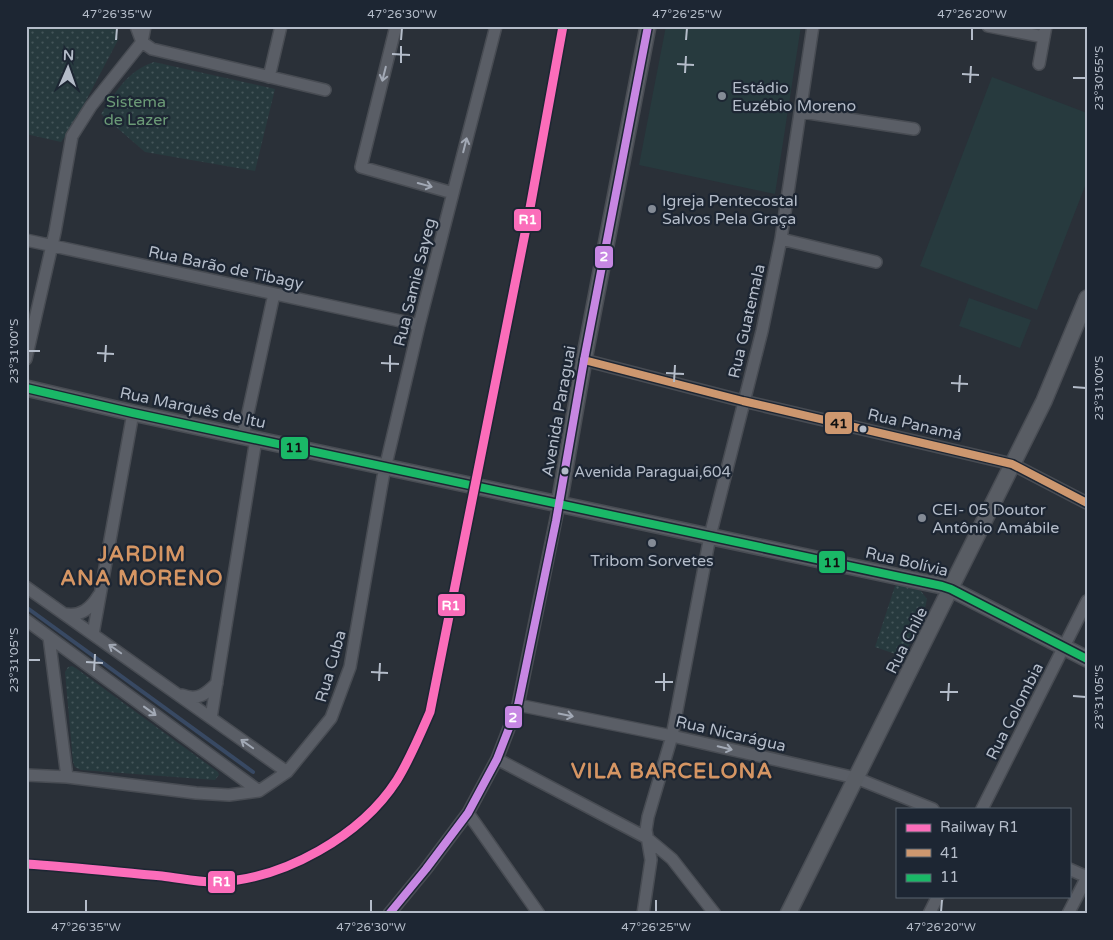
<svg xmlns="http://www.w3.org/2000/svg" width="1113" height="940" viewBox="0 0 1113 940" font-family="'Varela Round',sans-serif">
<defs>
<pattern id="green-dots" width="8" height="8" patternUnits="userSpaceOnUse" patternTransform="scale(1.25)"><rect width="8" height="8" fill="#273a3e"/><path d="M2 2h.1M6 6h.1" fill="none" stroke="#445559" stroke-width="1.8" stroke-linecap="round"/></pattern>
</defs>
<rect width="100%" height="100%" fill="#2a3038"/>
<path fill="url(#green-dots)" d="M26,26H116L118,40L72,127L61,142L26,134Z
M154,62L275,89L255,171L145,152L101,114C116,92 128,70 154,62Z
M896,583L921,591L927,599L925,608L904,657L875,647Z
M72,666L77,669L218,772L219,775L215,780L81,770L75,767L73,762L65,672L68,667Z"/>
<path fill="#273a3e" d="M666,26H801L775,194L639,165Z
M992,77L1087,113V181L1037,310L920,266Z
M969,298L1031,320L1020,348L959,326Z"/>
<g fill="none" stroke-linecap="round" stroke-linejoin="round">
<path stroke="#384963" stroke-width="4" d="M26,607L253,772"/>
<defs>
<path id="street" d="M136,26L142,42L152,49L325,90
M396,26L361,167L453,193
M988,26L1044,37
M1039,64L1046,26
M269,77L281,26
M802,112L914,129
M781,239L876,262
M26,240L419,325
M26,359L55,232L72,136L91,106L142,42L145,26
M584,360L743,401L1012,464L1087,503
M243,436L274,294
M26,587L287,772
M65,614C81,617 91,608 99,595
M26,620L259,791
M93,634L133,413
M49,637L67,777
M182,695C198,701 206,694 217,683
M518,705L672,736L856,778L933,809
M211,718L256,439
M497,759L647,838L672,859L715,914
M26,775L67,777L196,793L229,795L259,791L287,772L331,718L350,667L383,477L419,325L496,26
M982,809L1087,601
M468,813L539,914
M1069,869L1087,877
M389,914L426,869L468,813L497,759L518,705L559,504
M643,914L651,860L646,830L648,817L672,736L710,536L762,331L781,239L813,26
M929,914L938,896
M1068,914L1087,877"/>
<path id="secondary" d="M26,388L133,413L942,586L951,589L1087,659
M559,504L584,360L648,26
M788,914L1044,401L1087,298"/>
</defs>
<use href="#street" stroke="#484c53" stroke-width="14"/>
<use href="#secondary" stroke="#484c53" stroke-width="18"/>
<use href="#street" stroke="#5a5e66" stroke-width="11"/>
<use href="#secondary" stroke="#595d64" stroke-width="15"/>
<defs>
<path id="bus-1" d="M584,360L743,401L1012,464L1087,503"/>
<path id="bus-2" d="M26,388L133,413L942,586L951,589L1087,659"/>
<path id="bus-3" d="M389,914L426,869L468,813L497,759L518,705L556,521L584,360L648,26"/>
</defs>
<use href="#bus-1" stroke="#1d2633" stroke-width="11"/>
<use href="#bus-2" stroke="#1d2633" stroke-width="11"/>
<use href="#bus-3" stroke="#1d2633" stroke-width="11"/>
<use href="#bus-1" stroke="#cd976f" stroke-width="8"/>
<use href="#bus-2" stroke="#1ab867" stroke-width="8"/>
<use href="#bus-3" stroke="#c787e3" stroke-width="8"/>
<defs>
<path id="rail-1" d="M26,864C72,867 117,872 162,876C180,878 200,883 218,882C284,879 361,836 397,780C410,759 420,735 430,712L530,208L563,26"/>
</defs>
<use href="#rail-1" stroke="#1d2633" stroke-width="12"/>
<use href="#rail-1" stroke="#fb6dba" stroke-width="9"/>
</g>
<defs><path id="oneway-shaft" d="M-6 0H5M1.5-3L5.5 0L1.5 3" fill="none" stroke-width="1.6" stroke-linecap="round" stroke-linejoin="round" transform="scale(1.25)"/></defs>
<g stroke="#a2a9b5">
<use href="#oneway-shaft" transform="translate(384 74) rotate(104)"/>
<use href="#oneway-shaft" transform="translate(465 145) rotate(-76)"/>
<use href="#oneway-shaft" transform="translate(425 185) rotate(15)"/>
<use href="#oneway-shaft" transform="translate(115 649) rotate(-145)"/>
<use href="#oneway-shaft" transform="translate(150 711) rotate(36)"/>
<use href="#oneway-shaft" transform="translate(566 715) rotate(11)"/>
<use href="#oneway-shaft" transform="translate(247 744) rotate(-145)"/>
<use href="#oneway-shaft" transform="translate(725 748) rotate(13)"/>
</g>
<path fill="none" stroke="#b4bcc9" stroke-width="2" d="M116,40L117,28M401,40L402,28M686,40L687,28M972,40V28M392,54L410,55M401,63V46M677,64L694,65M685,73L686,56M962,74L979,75M1073,78H1086M970,83L971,66M28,351H40M97,353L114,354M105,362L106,345M381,363L399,364M390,372V355M666,373L684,374M674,382L675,365M951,383L968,384M1073,387L1086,388M959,392L960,375M28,660H40M86,662L103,663M94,671L95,654M371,672L388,673M379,681L380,663M655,682H673M664,691V673M940,692H958M1073,696L1086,697M948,701L949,683M86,912V900M371,912V900M656,912V900M941,912L942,900"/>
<g fill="#848b96" stroke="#1d2633" stroke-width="2">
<circle cx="722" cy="96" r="5"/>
<circle cx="652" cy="209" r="5"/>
<circle cx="922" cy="518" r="5"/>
<circle cx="652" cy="543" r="5"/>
</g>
<g fill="#b4bcc9" stroke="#1d2633" stroke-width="2">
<circle cx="863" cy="429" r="4.5"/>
<circle cx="565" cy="471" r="4.5"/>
</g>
<g text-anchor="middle" stroke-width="4.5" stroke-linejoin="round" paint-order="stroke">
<g font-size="15" fill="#b4bcc9" stroke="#1d2633" text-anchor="start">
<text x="574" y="477">Avenida Paraguai,604</text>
</g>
<g font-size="16" fill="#b4bcc9" stroke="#1d2633" text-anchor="start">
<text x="732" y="93">Estádio<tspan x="732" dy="18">Euzébio Moreno</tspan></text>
<text x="662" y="206">Igreja Pentecostal<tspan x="662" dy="18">Salvos Pela Graça</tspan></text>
<text x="932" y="515">CEI- 05 Doutor<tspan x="932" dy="18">Antônio Amábile</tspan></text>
<text x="652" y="566" text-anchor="middle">Tribom Sorvetes</text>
</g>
<g font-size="16" fill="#6b9a76" stroke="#1d2633">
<text x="136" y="107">Sistema<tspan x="136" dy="18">de Lazer</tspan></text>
</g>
<g font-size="16" fill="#b4bcc9" stroke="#1d2633">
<text transform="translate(226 267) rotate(12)" y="6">Rua Barão de Tibagy</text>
<text transform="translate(414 282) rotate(-76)" y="6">Rua Samie Sayeg</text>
<text transform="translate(746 321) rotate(-77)" y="6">Rua Guatemala</text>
<text transform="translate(193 407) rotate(12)" y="6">Rua Marquês de Itu</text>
<text transform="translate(558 411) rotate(-80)" y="6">Avenida Paraguai</text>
<text transform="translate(915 424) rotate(13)" y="6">Rua Panamá</text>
<text transform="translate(907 561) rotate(13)" y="6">Rua Bolívia</text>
<text transform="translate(906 640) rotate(-63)" y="6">Rua Chile</text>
<text transform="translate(330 666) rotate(-74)" y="6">Rua Cuba</text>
<text transform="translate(1014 711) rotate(-63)" y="6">Rua Colombia</text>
<text transform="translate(731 733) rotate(13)" y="6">Rua Nicarágua</text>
</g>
<g font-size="21" font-weight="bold" letter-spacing="1" fill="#d59563" stroke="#1d2633">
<text x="142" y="561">JARDIM<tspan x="142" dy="24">ANA MORENO</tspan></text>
<text x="672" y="778">VILA BARCELONA</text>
</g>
</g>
<g stroke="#1d2633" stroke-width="2">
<rect x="513" y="208" width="29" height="24" rx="5" fill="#fb6dba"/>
<rect x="594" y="245" width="20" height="24" rx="5" fill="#c787e3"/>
<rect x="824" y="411" width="29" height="24" rx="5" fill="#cd976f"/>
<rect x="280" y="436" width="29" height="24" rx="5" fill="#1ab867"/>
<rect x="818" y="550" width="28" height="24" rx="5" fill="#1ab867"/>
<rect x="437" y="593" width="29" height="24" rx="5" fill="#fb6dba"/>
<rect x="504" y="705" width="19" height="24" rx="5" fill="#c787e3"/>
<rect x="207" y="870" width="29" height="24" rx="5" fill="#fb6dba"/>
</g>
<g font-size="14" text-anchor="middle" font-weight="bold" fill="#fff">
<text x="528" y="224">R1</text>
<text x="604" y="261">2</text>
<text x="451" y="610">R1</text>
<text x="513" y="722">2</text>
<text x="222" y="886">R1</text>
</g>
<g font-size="14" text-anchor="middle" font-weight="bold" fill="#111">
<text x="839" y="428">41</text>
<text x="294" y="452">11</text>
<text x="832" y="567">11</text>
</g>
<rect width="1113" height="940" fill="none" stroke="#1d2633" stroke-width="55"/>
<rect x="896" y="808" width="175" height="90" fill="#1d2633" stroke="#59626f"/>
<rect x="906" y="824" width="25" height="8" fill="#fb6dba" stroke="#59626f"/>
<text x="940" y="832" font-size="15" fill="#b4bcc9">Railway R1</text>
<rect x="906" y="849" width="25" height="8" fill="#cd976f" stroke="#59626f"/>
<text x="940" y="858" font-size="15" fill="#b4bcc9">41</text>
<rect x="906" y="874" width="25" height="8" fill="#1ab867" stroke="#59626f"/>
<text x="940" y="882" font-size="15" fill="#b4bcc9">11</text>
<g transform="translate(68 68) rotate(2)" stroke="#1d2633" stroke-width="4" paint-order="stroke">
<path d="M0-4L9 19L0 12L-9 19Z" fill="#b4bcc9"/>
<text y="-8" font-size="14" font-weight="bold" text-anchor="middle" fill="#b4bcc9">N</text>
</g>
<rect x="28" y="28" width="1058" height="884" fill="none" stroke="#b4bcc9" stroke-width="2"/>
<g font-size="12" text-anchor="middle" fill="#b4bcc9">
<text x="117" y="18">47°26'35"W</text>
<text x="402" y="18">47°26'30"W</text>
<text x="687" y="18">47°26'25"W</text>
<text x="972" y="18">47°26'20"W</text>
<text transform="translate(1099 78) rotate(-90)" y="4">23°30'55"S</text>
<text transform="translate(14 351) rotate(-90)" y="4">23°31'00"S</text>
<text transform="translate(1099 388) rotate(-90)" y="4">23°31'00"S</text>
<text transform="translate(14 660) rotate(-90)" y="4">23°31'05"S</text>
<text transform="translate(1099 697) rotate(-90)" y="4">23°31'05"S</text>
<text x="86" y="931">47°26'35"W</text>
<text x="371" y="931">47°26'30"W</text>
<text x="656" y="931">47°26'25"W</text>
<text x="941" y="931">47°26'20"W</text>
</g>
</svg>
